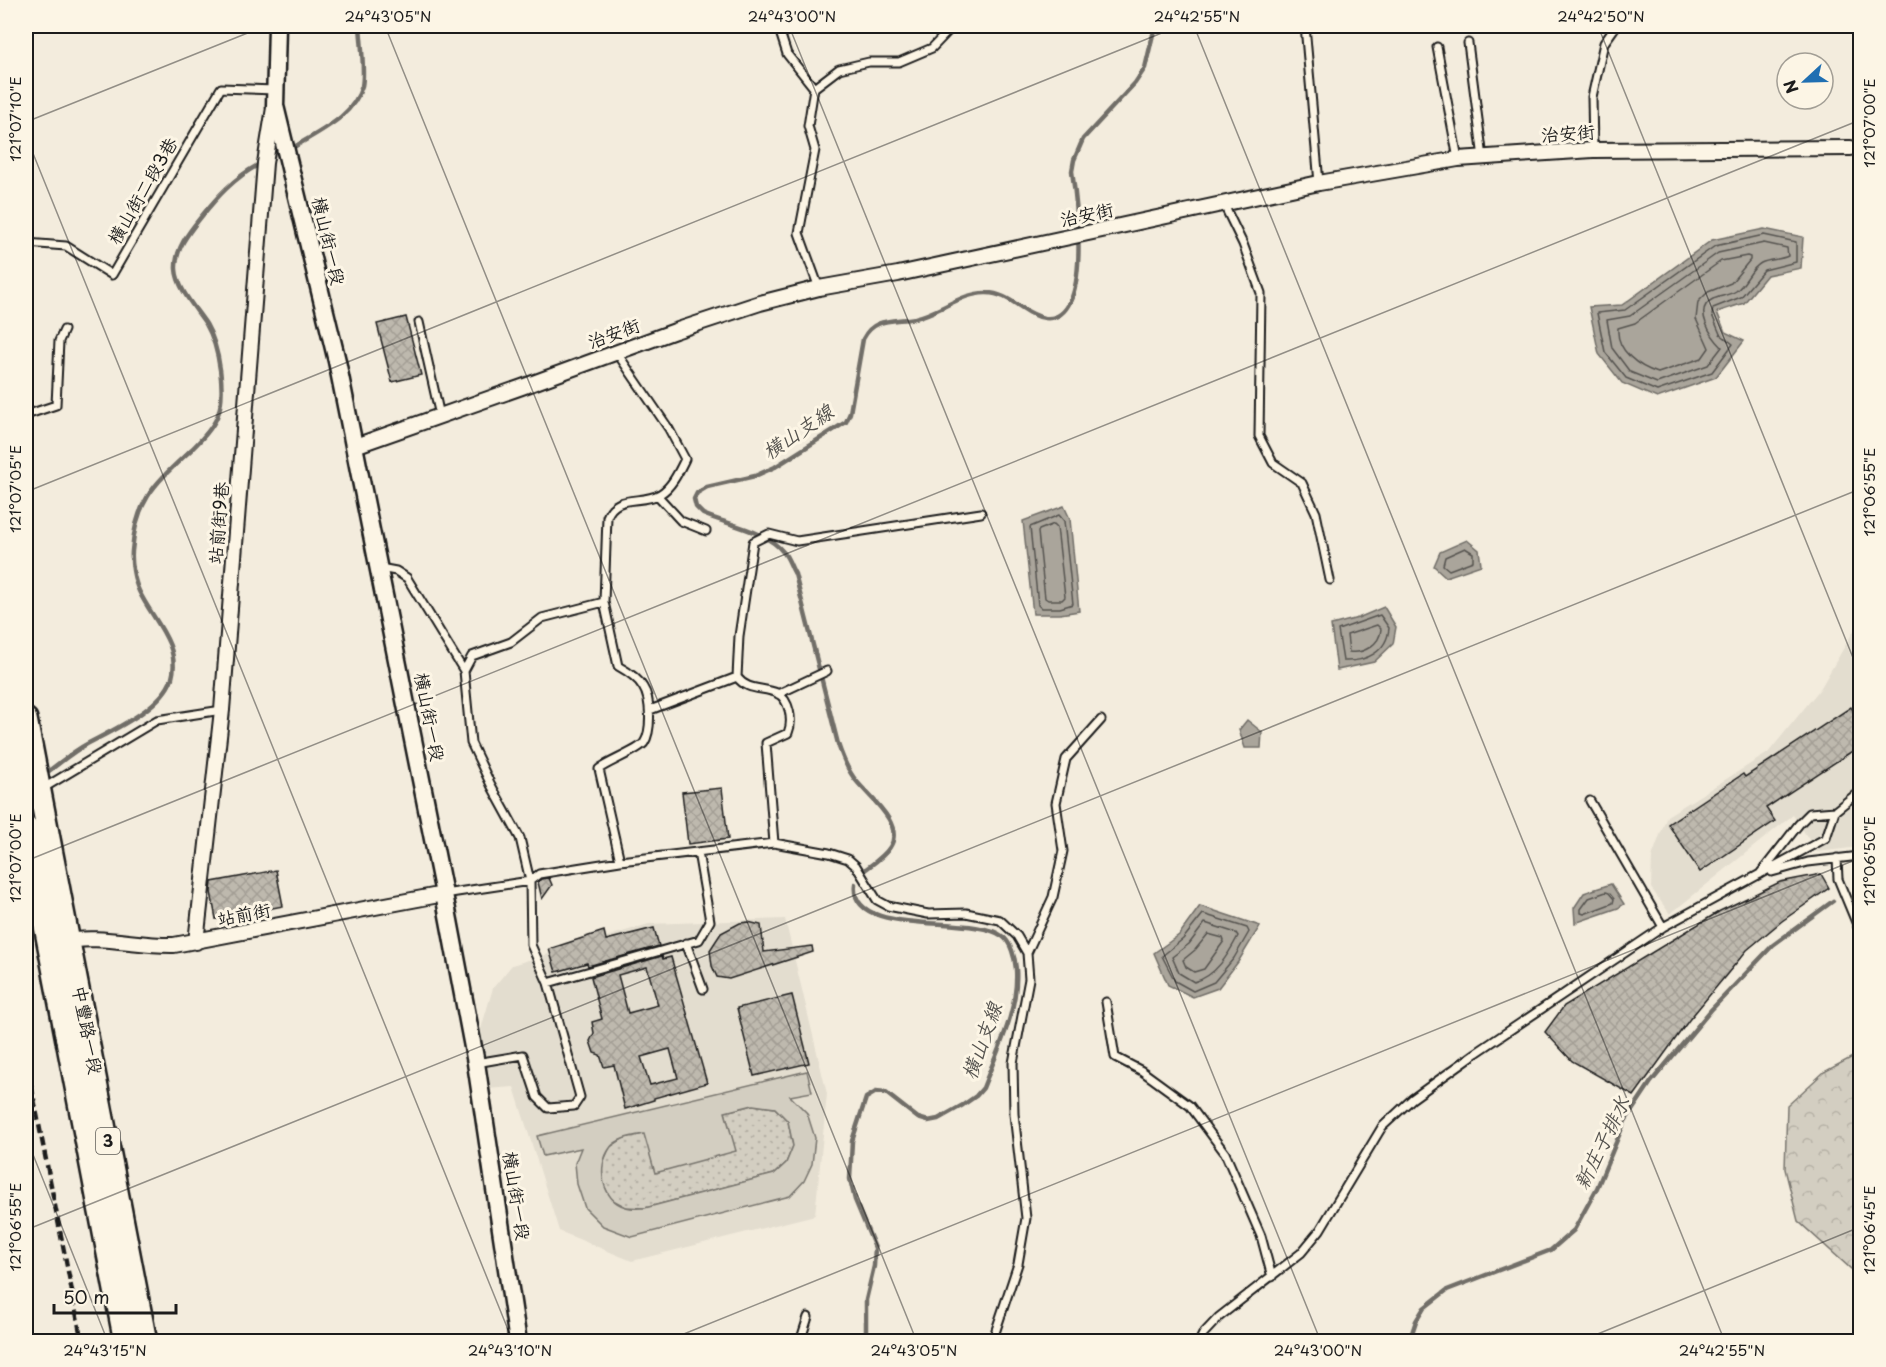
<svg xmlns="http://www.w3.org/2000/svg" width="1886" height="1367" viewBox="0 0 1886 1367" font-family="'Playpen Sans','LXGW WenKai TC',sans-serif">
<defs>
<pattern id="grass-dots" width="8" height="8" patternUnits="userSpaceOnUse" patternTransform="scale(1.5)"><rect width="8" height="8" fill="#d3cec1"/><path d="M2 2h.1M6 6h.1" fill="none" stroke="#b5b0a5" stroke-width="1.8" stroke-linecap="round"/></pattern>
<pattern id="forest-crowns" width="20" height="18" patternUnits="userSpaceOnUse" patternTransform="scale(1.5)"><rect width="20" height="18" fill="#d3cec1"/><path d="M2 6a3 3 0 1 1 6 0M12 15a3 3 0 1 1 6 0" fill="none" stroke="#b5b0a5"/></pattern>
<pattern id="building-cross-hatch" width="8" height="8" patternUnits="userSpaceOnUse" patternTransform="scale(1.5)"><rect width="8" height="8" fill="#beb9ae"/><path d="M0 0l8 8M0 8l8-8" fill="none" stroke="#a39e95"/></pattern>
</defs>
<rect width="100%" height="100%" fill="#f3ecdd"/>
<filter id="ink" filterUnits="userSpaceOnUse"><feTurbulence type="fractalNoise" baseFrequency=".0167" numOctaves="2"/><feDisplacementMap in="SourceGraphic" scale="12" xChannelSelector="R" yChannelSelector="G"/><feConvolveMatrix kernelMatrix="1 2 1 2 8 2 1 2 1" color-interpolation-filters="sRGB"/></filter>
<g filter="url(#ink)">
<path fill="#e3ddcf" d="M1860,620V847L1817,852L1793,815L1670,914L1651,888L1652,857L1667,816L1768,753L1820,689Z
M785,919L827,1094L815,1215L632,1261L559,1231L514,1087L487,1089L481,1029L493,988L512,965L649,924Z"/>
<path fill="url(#grass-dots)" stroke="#78756e" stroke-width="1.5" d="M753,1105L775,1108L788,1121L793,1146L786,1163L774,1174L645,1208L626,1207L611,1199L603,1183L602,1165L610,1147L624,1138L644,1134L735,1151L725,1112Z"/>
<path fill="url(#forest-crowns)" stroke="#78756e" stroke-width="1.5" d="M1860,1053V1277L1798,1221L1785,1169L1787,1106L1824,1072Z"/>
<path fill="#d3cec1" stroke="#78756e" stroke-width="1.5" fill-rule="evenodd" d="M807,1071L812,1092L790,1096L807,1113L815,1138L812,1164L804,1181L790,1196L632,1237L603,1226L585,1208L577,1184L575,1163L581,1148L543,1156L537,1136ZM753,1105L775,1108L788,1121L793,1146L786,1163L774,1174L645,1208C639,1208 632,1209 626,1207C602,1201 596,1167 610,1148C617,1138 633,1136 644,1134L655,1173L736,1151L725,1112Z"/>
<path fill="#aaa59b" stroke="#716e68" stroke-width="1.5" d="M1764,229L1803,237L1801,268L1767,275L1744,303L1717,312L1725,332L1744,341L1716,377L1657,398L1622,383L1599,354L1589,307L1622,305L1712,240Z
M1064,506L1070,519L1079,611L1060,614H1033L1023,521Z
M1467,540L1479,550L1481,565L1446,577L1434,566L1440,552Z
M1384,607L1396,627L1393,644L1374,662L1337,670L1331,625L1358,618Z
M1247,720L1262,732L1261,748H1245L1239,730Z
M1611,884L1624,904L1618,908L1575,923L1574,908L1584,893Z
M1200,906L1260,926L1238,962L1218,988L1193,997L1168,985L1154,953L1179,935Z"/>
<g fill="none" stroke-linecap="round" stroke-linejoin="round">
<path stroke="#55534f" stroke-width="1.5" d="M1764,235L1796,242V262L1764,270L1741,297L1713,308L1712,315L1720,334L1733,344L1712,372L1657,391L1626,378L1605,352L1597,313L1625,310L1715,246Z
M1764,243L1787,248L1788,256C1780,260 1769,259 1761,263C1750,269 1746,284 1736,291C1730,295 1720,296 1713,299C1692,309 1712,337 1722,347L1708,365L1657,383L1630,372L1612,348L1607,320L1630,316L1718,253Z
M1747,256L1750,257V260L1731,283L1708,292L1698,302L1696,319L1709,348L1702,358L1658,373C1639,367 1616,351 1618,328L1635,323L1721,261Z
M1059,515L1064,521L1073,604L1060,608H1041L1038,605L1030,527Z
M1054,524L1057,527L1065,597L1062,600H1048L1045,598L1038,532L1039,530Z
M1465,548L1473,553V561L1449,570L1443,565L1445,557Z
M1380,615L1389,628C1387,652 1366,662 1343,661L1338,630Z
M1377,625L1381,629C1380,645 1363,654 1349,652L1347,635Z
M1606,892L1609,893L1614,899L1613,903L1584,914L1581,913V909L1589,898Z
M1203,914L1247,928L1249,932L1234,958L1214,982L1193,991L1175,981L1162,956L1183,939Z
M1205,923L1236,933L1238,936C1228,955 1216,976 1194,982L1179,973L1172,957L1189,944Z
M1208,934L1223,938L1224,941L1204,969L1194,972L1186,967L1183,960L1195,950Z"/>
<path stroke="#716e68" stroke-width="4.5" d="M291,149C317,132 353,118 362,86C365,72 361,41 360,26
M46,773C60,763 72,752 87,744C113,730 162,708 172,678C181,645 152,619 139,591C134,580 131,563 132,551C136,498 156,483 192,449C201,440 212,429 217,417C227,394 219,346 206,324C196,309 177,288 176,269C175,249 189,232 201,217C217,197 234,178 258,165
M862,872C871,865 884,857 890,847C906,823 866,795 854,778C846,767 842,756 838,744L795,574C791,568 789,559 784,553C766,530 728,525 703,514L696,507L694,499L697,493L707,487L755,476L775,467L846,422L850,413L863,339C874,317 893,322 915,318C939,313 963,292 987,293C1010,293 1024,315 1045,318C1094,323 1076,198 1072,171L1074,160L1083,139L1135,83L1145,68L1155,26
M855,884C848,939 972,913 1002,936C1011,942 1015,958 1016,969C1019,1010 997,1051 983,1088L976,1096L963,1105L938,1119L928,1121L918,1118L886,1093L876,1092L866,1098L852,1141L850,1179L855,1200L875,1248L874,1266L866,1300V1342
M1856,888L1860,886
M1409,1342L1416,1321L1424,1308L1447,1290L1551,1250L1574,1230L1597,1188L1625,1121L1651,1082L1711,1010L1773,945L1833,901"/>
</g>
<path fill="url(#building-cross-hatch)" stroke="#1c1c1c" stroke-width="1.5" fill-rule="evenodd" d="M406,317L421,375L392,382L377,324Z
M1851,707L1860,723V746L1766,808L1775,821L1700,872L1668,824L1743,774L1745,777Z
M722,788L728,839L688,844L682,792Z
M276,870L283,906L216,919L211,892L212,882Z
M1821,874L1829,888L1782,921L1747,950L1689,1020L1634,1096L1572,1061L1545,1032L1564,1006L1720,911L1780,882Z
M549,878L552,885L542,899L538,882L541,879Z
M748,922L761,925L764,952L812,946L813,952L729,979L717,977L712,966L710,950L721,933L740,923Z
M654,928L659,946L588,966L587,963L556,972L549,949L604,931L606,940Z
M662,956L663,959L671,957L707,1083L654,1098V1100L625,1109L614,1065L604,1067L600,1055L594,1053L590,1041L594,1033L592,1022L602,1019L591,977ZM647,967L658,1005L628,1013L618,975ZM670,1049L678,1078L650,1085L641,1057Z
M792,995L809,1063L754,1076L737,1008Z"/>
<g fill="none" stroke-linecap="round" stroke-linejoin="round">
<defs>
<path id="service" d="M778,26L787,54L814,88
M1305,26L1319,183
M1468,43L1483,158
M1437,47L1458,159
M1593,150L1592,97L1604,43L1616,26
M1224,205L1243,244L1261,293L1259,436L1273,463L1302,483L1316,513L1330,580
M26,243L66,246L112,275L221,88L275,90
M819,288L799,233L815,150L808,126L814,88L839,69L869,62H899L932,48L953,26
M419,322L440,416
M617,353L669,429L685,459C679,471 672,487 660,494C642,505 616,493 607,517L604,602L618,666C627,671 638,678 643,687C651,699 652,731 644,743C639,750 608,762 599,769L620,861
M26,415L56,405L59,341L64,330
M658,496L681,521L706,531
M380,568L396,571L407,578L464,671
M737,677L739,636L753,542L769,534L797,541L981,513
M778,694L827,671
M650,710L737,677C747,691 763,687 777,693C790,700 793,721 788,733L766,743L774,843
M42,789L157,720L222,710
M1590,801L1663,927
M1837,858L1838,879L1860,932
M1772,872L1808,862L1860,856
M1760,874L1799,824L1810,813L1835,811L1860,791
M444,894L530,881L539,874L620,861L774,843L829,853L848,859L856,866L877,900L888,906L928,914L966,913L1000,920L1017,936L1027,953L1029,979L1013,1063L1014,1114L1026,1218L1018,1264L992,1342
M686,943L703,989
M1027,953L1053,897L1063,851L1056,803L1066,759L1101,720
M548,983L699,940L710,921L698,852
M1106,1002L1115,1057L1142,1071L1190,1106L1225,1153L1261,1236L1272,1277
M476,1063L523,1055L537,1097L548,1108L574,1106L580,1097L548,983L531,945L530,881L520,838L491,785L471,743L464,671L472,656L511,642L542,618L604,602
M800,1342L808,1317
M1199,1342L1203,1334L1219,1317L1301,1253L1320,1230L1382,1127L1412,1099L1476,1053L1663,927L1826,838L1835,811"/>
<path id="minor" d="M355,446L522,387L675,331L760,303L819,288L898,274L1319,183L1458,159L1593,150L1851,148
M62,942C99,934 137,946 174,945L444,894
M196,942L222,710L265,163L274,108"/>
<path id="tertiary" d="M277,26L275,106L337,361L444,894L476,1063L518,1342"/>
<path id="primary" d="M26,719L146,1342
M26,827L125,1342"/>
</defs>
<use href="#service" stroke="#1c1c1c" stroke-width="11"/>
<use href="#minor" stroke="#1c1c1c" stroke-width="18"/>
<use href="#tertiary" stroke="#1c1c1c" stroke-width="21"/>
<use href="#primary" stroke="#1c1c1c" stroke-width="26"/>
<use href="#service" stroke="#fcf5e5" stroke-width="7"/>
<use href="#minor" stroke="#fcf5e5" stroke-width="14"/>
<use href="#tertiary" stroke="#fcf5e5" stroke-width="16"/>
<use href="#primary" stroke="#fcf5e5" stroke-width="21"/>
<path stroke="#1c1c1c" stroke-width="4.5" stroke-dasharray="9 4.5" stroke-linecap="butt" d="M26,1059L82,1342"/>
</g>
</g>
<path fill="none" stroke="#1c1c1c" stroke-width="1.5" stroke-opacity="0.45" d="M385,26L917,1342M789,26L1321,1342M1194,26L1725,1342M1598,26L1860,675M26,122L265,26M26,136L513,1342M26,492L1179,26M26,861L1860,120M26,1137L108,1342M26,1230L1860,489M664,1342L1860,858M1578,1342L1860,1227"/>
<g text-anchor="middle" stroke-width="6" stroke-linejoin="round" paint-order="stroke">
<rect fill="#fcf5e5" stroke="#5f5d58" stroke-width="1.5" x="96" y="1128" width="24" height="26" rx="4.5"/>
<g font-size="16" font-weight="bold" fill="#1c1c1c">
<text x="108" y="1147">3</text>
</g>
<g font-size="18" fill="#1c1c1c" stroke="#fcf5e5">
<text transform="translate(1568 134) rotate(-4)" y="6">治安街</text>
<text transform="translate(143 191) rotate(-60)" y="6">橫山街二段3巷</text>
<text transform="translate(1087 215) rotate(-12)" y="6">治安街</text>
<text transform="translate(328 241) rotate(77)" y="6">橫山街一段</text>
<text transform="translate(614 334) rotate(-20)" y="6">治安街</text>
<text transform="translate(219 523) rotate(-85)" y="6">站前街9巷</text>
<text transform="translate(429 717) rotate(79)" y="6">橫山街一段</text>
<text transform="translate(244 915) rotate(-11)" y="6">站前街</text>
<text transform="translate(87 1030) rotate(79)" y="6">中豐路一段</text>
<text transform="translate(516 1196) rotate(81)" y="6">橫山街一段</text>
</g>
<g font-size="20" font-style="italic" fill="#55534f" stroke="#fcf5e5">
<text transform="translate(798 432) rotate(-34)" y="7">橫山支線</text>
<text transform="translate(982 1041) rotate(-70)" y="7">橫山支線</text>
<text transform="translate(1602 1143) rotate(-64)" y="7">新庄子排水</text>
</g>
</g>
<rect width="1886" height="1367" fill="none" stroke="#fcf5e5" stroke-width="66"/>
<g transform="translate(1805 81) rotate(248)"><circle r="28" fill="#fcf5e5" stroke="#a29e95" stroke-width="1.5"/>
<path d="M0-4.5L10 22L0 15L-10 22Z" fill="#1f6fb2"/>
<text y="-9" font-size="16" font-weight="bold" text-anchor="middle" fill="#1c1c1c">N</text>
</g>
<path d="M54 1304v9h122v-9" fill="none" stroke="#1c1c1c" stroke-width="3"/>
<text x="63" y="1304" font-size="18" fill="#1c1c1c" stroke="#fcf5e5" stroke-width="4.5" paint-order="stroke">50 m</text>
<rect x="33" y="33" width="1820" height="1301" fill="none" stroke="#1c1c1c" stroke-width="2"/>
<g font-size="15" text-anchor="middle" fill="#1c1c1c">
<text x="388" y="22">24°43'05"N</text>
<text x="792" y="22">24°43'00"N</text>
<text x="1197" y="22">24°42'55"N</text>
<text x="1601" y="22">24°42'50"N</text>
<text transform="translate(16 119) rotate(-90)" y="5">121°07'10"E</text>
<text transform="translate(1870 123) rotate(-90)" y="5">121°07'00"E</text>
<text transform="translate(16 489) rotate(-90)" y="5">121°07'05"E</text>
<text transform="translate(1870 492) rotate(-90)" y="5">121°06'55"E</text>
<text transform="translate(16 858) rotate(-90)" y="5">121°07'00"E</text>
<text transform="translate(1870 861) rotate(-90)" y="5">121°06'50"E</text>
<text transform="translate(16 1227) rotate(-90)" y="5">121°06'55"E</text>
<text transform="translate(1870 1230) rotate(-90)" y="5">121°06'45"E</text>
<text x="105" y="1356">24°43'15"N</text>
<text x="510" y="1356">24°43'10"N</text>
<text x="914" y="1356">24°43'05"N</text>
<text x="1318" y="1356">24°43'00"N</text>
<text x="1722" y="1356">24°42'55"N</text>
</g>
</svg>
